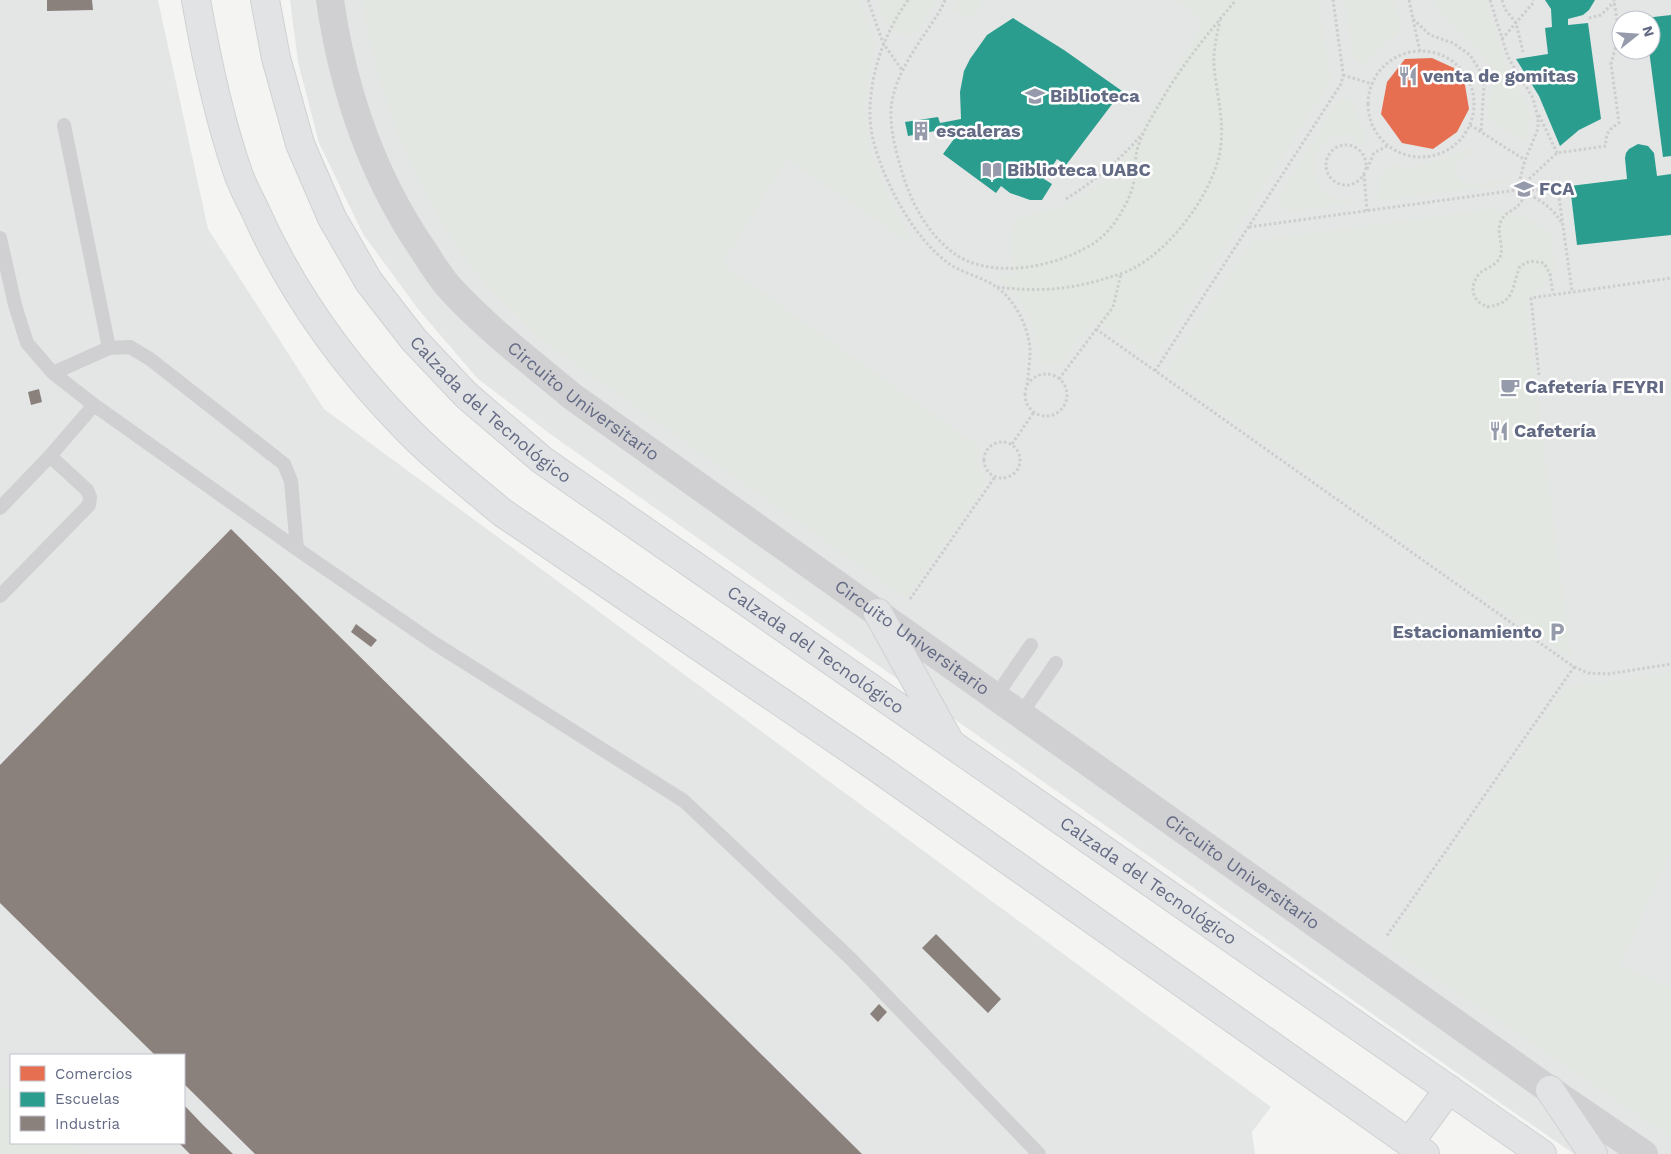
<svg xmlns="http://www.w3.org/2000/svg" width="1671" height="1154" viewBox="0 0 1671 1154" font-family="'Work Sans',sans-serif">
<rect width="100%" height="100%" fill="#f4f5f3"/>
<path fill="#e4e5e5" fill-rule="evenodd" d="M0,0H158L208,229L324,409L1271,1107L1252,1132L1255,1154H74L61,1143H184V1055H11V1100L0,1091Z
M290,0H1671V1154H1574L1381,1020L553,436L477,378L418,309L363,234L319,143L298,62ZM1621,20H1651V50H1621Z"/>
<path fill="#e2e8e1" d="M362,0H860L875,46L869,74L865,109L869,145L874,163L892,203L916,247L787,159L722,264L981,448C975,460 978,472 989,480L906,598L539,338C518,317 495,296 476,272C416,194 378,97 362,0Z
M877,0H936L923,25L914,35L893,33L883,18Z
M958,0H985L969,20L954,9Z
M1176,0H1318L1331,80L1153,359L1094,319L1059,365L1039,361C1042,329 1022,296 997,276H1013V255L1010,248L1011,233L1016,219L1056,209L1075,201L1099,185L1123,159L1204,22Z
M1344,0L1394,1L1400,21V29L1397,35L1381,46L1365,64L1359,62L1354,58Z
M1432,0H1486L1507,68L1528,105L1531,118L1524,141L1487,118C1487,106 1493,95 1492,83C1489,39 1450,35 1432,0Z
M1346,97L1353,103L1356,115L1366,136V141L1361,146L1358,145L1354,136C1347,133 1343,134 1335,136C1310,144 1306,182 1330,195C1337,200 1345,199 1353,198V203L1285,212L1278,198L1337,103L1341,98Z
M1467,149L1479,153C1468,155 1451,158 1456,173C1458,177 1460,180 1464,182C1475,185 1497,181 1509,180L1508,184L1378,201C1378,188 1378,171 1392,164L1410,169Z
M1491,209L1523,217L1550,232L1556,271L1525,301L1571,658L1166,372L1253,241Z
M1671,673V850L1620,965L1671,988V1137L1398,953L1392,946L1390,939L1567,687Z
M0,1083L11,1092V1143H71L85,1154H0Z"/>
<path fill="#e76f51" d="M1432,58L1454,68L1465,85L1469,109L1457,132L1433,149L1402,143L1381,114L1387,82L1405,59Z"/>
<path fill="#2a9d8f" d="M1545,0H1595L1589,10L1583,15L1568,19V25L1588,23L1601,119L1579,130L1560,146L1539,96L1516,59L1548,54L1545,28L1552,27L1551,9Z
M1671,15V156L1663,157L1649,50H1651V20H1646L1645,18Z
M1013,18L1064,50L1122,91L1066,165L1057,159L1044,179L1052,184L1042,200H1030L1010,193L1001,186L996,193L943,154L962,128V126L908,136L905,122L938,117L940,123L961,119L960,92L964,71L970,59L987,35Z
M1638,144L1648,146L1654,153L1657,176L1671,174V235L1577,245L1570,186L1627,179L1625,158L1626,153L1629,149Z"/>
<path fill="#8a817c" d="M47,0H92L93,10L47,11Z
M39,389L42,402L31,405L28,392Z
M231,529L862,1154H255L184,1084V1055H155L0,903V765Z
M356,624L377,640L371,647L351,632Z
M936,934L1001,999L988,1013L922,948Z
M879,1004L887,1012L878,1022L870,1014Z
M184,1105L203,1125L233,1154H190L179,1143H184Z"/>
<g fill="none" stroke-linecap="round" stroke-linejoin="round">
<defs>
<g id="primary">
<path d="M196,0C206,57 219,119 238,173C242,185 248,196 254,208C289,287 340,360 401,423C432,456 468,484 503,513L869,762L1425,1154"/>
<path id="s2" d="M265,0L276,58L300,144L332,218L369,282L414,340L466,395L542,460L1542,1154"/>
<path d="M878,613L948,739"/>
<path d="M1550,1090L1593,1154"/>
<path d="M1409,1143L1449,1089"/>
</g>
</defs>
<use href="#primary" stroke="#cfd1d2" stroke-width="30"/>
<path stroke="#cdcdce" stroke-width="3" stroke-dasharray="2.5 2.5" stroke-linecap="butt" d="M868,0L883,43L902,70
M908,0C884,33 869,76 870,117C871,144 883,172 895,196C908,220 922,241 943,259C963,277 991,275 1010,300C1021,313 1030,335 1030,352C1030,363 1028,375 1027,386
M945,0L941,9C922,40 894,72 891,109C890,131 896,151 902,172C911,202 926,231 951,251C989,282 1060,267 1097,241C1114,228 1130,202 1134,181C1136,169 1134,156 1139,144C1144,130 1152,116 1160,103C1181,66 1208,33 1236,0
M1409,0L1420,52
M1490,0L1508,57L1533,98L1538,118V129L1525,160L1517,190L1522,200C1517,211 1506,210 1501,221C1495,234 1506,246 1499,259C1495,265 1490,267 1484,270C1474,276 1469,291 1477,300C1479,303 1484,305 1487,307C1516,303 1511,288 1520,266L1530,261L1544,263L1550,274L1553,294
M1502,0L1505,9L1516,23L1523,52
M1589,18L1601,15L1614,2
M1413,19L1430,35L1453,43L1470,55L1479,69L1484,85L1481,132
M1502,39L1533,3V0
M1368 104a53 53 0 1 1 106 0a53 53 0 1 1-106 0Z
M1343,75L1372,84
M1539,115L1557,153
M1470,125L1525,160
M1326 165a20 20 0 1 1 40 0a20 20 0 1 1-40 0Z
M1367,169L1374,153L1387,146
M1364,174L1367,211
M1518,189L1557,153L1606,146C1605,134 1609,129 1619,123L1611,64L1619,34L1614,0
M1520,191C1538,198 1551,206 1562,223
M1066,199C1096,180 1120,160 1143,133
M1249,227L1517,190H1558L1572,291
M997,287C1036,292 1072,290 1110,277C1118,275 1127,272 1134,268C1158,255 1179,232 1194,210C1206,192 1219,167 1221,144C1224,117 1216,92 1214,65C1213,50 1217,35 1220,20
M1096,329L1574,667L1386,937
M1155,371L1341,84L1343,75L1342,65L1333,0
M1025 395a21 21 0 1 1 42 0a21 21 0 1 1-42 0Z
M1539,375L1531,298L1671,278
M1059,379L1113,307L1121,274
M984 460a18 18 0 1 1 36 0a18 18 0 1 1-36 0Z
M1012,444L1034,412
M910,599L995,477
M1574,667L1588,673L1608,674L1671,664"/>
<path stroke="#d0d0d2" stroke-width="14" d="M64,125L109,348
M0,238L15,305L27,343L53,373L94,405L297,549L434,643L684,801L850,958L1039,1154
M53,373L109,348L130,347L150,359L284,464L291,481L297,549
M0,508L50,456
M0,596L89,505L90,497L87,490L50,456L94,405
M996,696L1031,645
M1021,714L1056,663"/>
<path stroke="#d0d0d2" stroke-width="28" id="s1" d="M330,0C343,90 371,174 423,250C431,262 439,276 449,287C486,328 531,362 573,397L1550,1090L1644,1154"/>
<use href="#primary" stroke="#e2e3e4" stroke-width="28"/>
</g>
<defs>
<symbol id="restaurant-bare" viewBox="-9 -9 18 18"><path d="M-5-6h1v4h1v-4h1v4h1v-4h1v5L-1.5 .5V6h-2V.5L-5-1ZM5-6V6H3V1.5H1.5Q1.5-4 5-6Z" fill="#969bab" stroke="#fff" stroke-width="2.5" paint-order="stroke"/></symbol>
<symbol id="university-bare" viewBox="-9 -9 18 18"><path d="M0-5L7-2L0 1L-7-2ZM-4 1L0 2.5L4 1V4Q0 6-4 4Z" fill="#969bab" stroke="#fff" stroke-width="2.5" paint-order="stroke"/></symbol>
<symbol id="building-bare" viewBox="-9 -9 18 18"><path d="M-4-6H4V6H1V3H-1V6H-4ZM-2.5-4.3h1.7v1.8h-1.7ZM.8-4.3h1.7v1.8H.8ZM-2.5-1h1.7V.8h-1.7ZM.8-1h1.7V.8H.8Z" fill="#969bab" stroke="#fff" stroke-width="2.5" paint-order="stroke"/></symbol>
<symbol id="library-bare" viewBox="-9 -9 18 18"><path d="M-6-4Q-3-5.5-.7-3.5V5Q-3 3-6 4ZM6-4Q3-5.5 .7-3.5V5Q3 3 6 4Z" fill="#969bab" stroke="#fff" stroke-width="2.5" paint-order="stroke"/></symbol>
<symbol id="school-bare" viewBox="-9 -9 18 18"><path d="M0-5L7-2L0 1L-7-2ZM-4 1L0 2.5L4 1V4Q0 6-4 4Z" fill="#969bab" stroke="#fff" stroke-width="2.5" paint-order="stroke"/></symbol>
<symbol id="cafe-bare" viewBox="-9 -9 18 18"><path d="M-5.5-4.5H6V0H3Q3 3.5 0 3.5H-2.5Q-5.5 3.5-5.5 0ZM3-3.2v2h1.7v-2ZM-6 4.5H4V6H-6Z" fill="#969bab" stroke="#fff" stroke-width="2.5" paint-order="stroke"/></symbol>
<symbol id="parking-bare" viewBox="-9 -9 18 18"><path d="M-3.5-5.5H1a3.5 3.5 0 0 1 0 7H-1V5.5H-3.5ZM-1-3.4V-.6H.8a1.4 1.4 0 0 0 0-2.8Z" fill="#969bab" stroke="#fff" stroke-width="2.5" paint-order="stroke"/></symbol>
</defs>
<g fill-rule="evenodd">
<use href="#restaurant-bare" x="1394" y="62" width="28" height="28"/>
<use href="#university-bare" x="1021" y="82" width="28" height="28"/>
<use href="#building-bare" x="907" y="117" width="28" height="28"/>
<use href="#library-bare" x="978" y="156" width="28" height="28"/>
<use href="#school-bare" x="1510" y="175" width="28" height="28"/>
<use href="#cafe-bare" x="1496" y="373" width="28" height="28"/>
<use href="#restaurant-bare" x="1485" y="417" width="28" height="28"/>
<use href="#parking-bare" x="1543" y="618" width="28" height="28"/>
</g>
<g text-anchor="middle" stroke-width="5" stroke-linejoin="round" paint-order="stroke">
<g font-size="18" font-weight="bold" fill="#636a84" stroke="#fff" text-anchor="start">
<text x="1423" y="82">venta de gomitas</text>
<text x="1050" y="102">Biblioteca</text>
<text x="936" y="137">escaleras</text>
<text x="1007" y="176">Biblioteca UABC</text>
<text x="1539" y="195">FCA</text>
<text x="1525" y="393">Cafetería FEYRI</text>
<text x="1514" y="437">Cafetería</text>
<text x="1542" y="638" text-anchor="end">Estacionamiento</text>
</g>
<g font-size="18" fill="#636a84" stroke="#fff">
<text dy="6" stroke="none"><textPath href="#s1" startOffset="491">Circuito Universitario</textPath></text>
<text dy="6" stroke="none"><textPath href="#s2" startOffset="480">Calzada del Tecnológico</textPath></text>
<text dy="6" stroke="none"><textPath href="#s1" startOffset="896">Circuito Universitario</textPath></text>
<text dy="6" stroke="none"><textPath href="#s2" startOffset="885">Calzada del Tecnológico</textPath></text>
<text dy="6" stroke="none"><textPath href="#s1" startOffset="1301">Circuito Universitario</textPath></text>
<text dy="6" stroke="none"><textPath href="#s2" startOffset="1290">Calzada del Tecnológico</textPath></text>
</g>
</g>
<rect x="10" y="1054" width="175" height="90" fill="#ffffff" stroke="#c1c3ce"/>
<rect x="20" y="1066" width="25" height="15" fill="#e76f51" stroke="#c1c3ce"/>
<text x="55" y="1079" font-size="15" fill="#636a84">Comercios</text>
<rect x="20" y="1092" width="25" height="15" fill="#2a9d8f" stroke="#c1c3ce"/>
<text x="55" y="1104" font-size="15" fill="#636a84">Escuelas</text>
<rect x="20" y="1116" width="25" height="15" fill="#8a817c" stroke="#c1c3ce"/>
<text x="55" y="1129" font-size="15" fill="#636a84">Industria</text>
<g transform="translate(1636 35) rotate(73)"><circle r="24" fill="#ffffff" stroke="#c1c3ce"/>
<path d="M0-4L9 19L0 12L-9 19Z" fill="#969bab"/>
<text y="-8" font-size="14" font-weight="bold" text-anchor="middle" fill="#636a84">N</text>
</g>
</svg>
